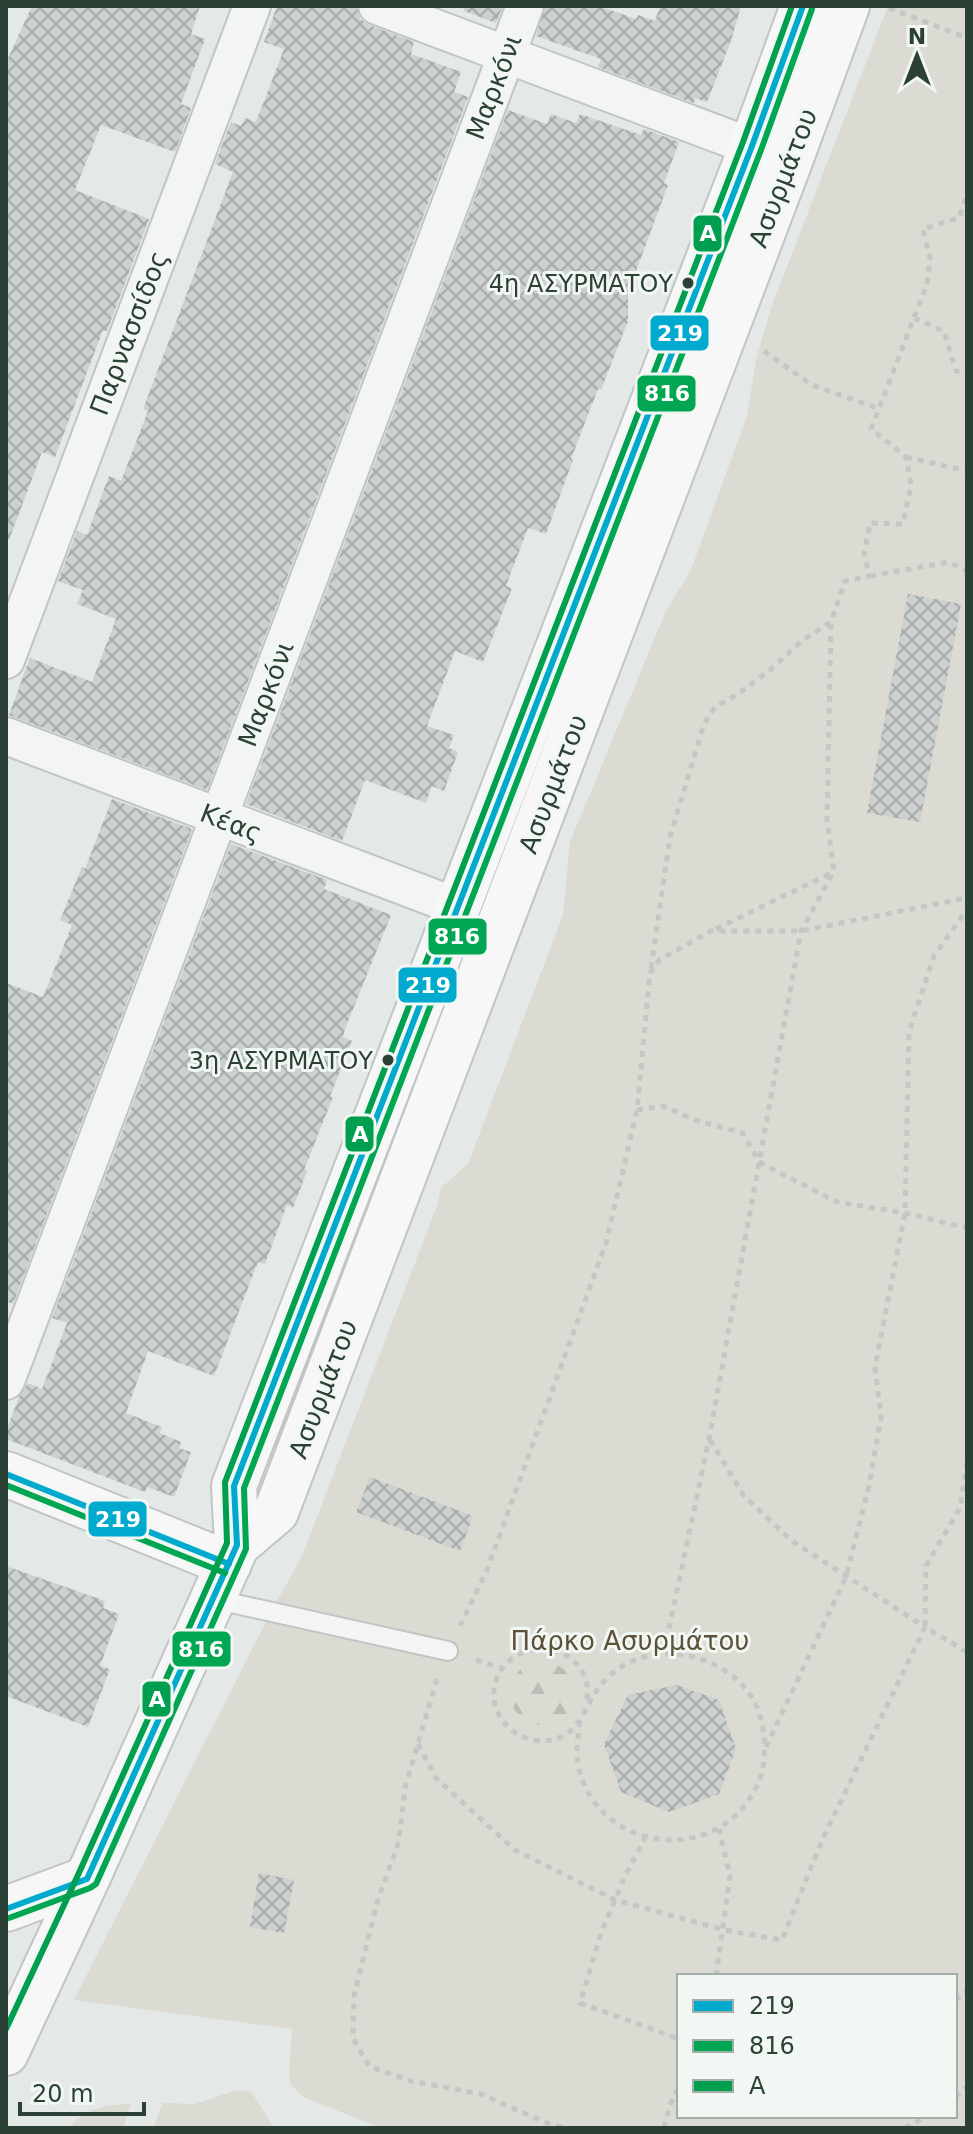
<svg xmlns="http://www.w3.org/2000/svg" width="973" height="2134" viewBox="0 0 973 2134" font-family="'DejaVu Sans',sans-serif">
<defs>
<pattern id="forest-firs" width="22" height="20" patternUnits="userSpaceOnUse" patternTransform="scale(2)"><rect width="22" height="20" fill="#dbdad3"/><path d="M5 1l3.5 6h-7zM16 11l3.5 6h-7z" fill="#bcbcb6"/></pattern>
<pattern id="building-cross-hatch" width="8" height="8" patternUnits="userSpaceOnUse" patternTransform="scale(2)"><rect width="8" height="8" fill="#ccd0ce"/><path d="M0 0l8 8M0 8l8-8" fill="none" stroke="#a6aaa8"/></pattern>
</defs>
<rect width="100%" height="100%" fill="#e4e8e6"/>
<path fill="#dbdad3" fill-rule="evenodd" d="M888,6H967V2128H381L303,2097L291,2085L289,2072L292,2029L74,2000L271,1612L302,1556L437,1206L441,1188L468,1164L563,915L570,842L666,611L691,570L747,416L756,360L771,308ZM679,1976H955V2116H679Z
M243,2090L252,2093L272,2124L276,2128H153L163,2103L195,2104L234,2091Z
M131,2104L123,2128H68C89,2107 103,2105 131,2104Z"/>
<path fill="url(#forest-firs)" d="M510 1693a32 32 0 1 1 64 0a32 32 0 1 1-64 0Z"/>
<path fill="url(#building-cross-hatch)" d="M32,6H200L191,34L205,39L181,104L191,108L175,152L101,125L75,190L149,219L107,331L103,330L55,457L42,452L9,540L6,539V63Z
M277,6H357L360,19L369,25L414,42L411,54L461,72L454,92L468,97L207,790L9,715L30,658L92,682L116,619L77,604L83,590L58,581L77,531L87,535L109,476L121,481L148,411L143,409L233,172L215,164L231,122L241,126L245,118L256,122L284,49L264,42Z
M464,6H503L496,23L464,11Z
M545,6H599L636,19L638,15L655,21L660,6H741L731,41L707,102L695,98L694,103L598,67L601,59L536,36Z
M508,110L547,124L551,114L576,123L580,114L641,135L644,129L679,142L664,183L668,185L628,293V321L601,390L598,389L571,459L573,460L546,534L528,528L506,586L512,588L483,662L455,651L427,726L454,735L449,748L458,752L444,791L432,786L426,803L365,780L342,841L246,804Z
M908,594L961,604L920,822L867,813Z
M112,799L192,829L13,1304L6,1301V983L43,997L72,925L60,920L82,867L85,869Z
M231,844L327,880L324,889L391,915L345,1029L343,1037L352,1041L330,1096L333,1097L304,1170L307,1171L293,1208L287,1205L265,1264L258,1262L214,1376L148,1351L126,1413L162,1427L160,1433L181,1442L179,1448L191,1452L174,1497L147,1487L145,1492L6,1439V1432L19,1397L28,1383L42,1389L67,1323L52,1318Z
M370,1477L473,1516L460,1551L356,1512Z
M6,1566L105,1601L103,1608L119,1614L100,1666L110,1669L88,1727L6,1696Z
M676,1685L719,1700L736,1749L719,1794L669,1812L621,1792L604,1744L628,1695Z
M259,1873L294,1880L284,1933L250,1927Z"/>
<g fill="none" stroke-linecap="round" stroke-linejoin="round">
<defs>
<path id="lane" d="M213,1599L448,1651"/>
<path id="street" d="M377,6L776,156
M6,660L252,6
M6,736L458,907
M6,1381L525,6"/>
<path id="secondary" d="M6,1474L229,1564
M237,1545L276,1512L790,161L847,6
M6,1909L87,1879
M6,2053L87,1879L237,1545L234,1486L752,146L803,6"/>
</defs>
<use href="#lane" stroke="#c1c5c3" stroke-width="22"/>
<use href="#street" stroke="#c1c5c3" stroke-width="40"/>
<use href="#secondary" stroke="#c1c5c3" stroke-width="48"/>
<path stroke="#c3c7c5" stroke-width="5" stroke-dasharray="6 6" stroke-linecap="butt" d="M889,8L967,38
M914,318L944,331L956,371L967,374
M764,351L812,385L880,409
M906,457L967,471
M870,576L949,562L967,571
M716,929L833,872
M651,968L670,837L704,724L715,707L738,694L770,670L803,640L831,622L845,581L870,576L864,554L870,523L903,524L911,485L906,457L871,429L927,284L930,258L923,229L959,218L967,195
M637,1110L662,1106L698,1121L743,1133L759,1162L837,1202L905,1213L967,1228
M710,1440L744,1496L792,1541L925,1627
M460,1626L487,1570L606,1243L637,1110L650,973L659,960L711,931H801L967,898
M925,1626L926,1566L960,1508L967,1463
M664,1652L709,1439L801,931L834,871L827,820L831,622
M476,1660L502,1668
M437,1679L406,1784L398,1844L377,1903L354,1996L353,2038L369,2066L411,2081L481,2094L544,2122L565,2128
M580,1721C578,1737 575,1752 579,1769C597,1845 699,1865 746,1804C754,1793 761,1780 763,1766C768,1734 761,1699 735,1678C696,1645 633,1644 600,1686C587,1702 582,1725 565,1735C531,1754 486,1724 495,1684C506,1638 578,1637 587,1685C588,1691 587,1698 587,1703
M418,1744L436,1778L515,1850L615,1900L724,1930L782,1940L823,1838L925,1627L967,1652
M766,1747L846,1577L869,1486L881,1417L875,1367L905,1213L909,1032L934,956L967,909
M646,1836L624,1878L601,1933L580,2003L679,2039
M716,1976L730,1876L719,1829
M955,2000L967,1991
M955,2097L967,2087
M664,2128L670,2105L679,2087
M905,2128L927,2116"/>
<use href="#lane" stroke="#f3f5f4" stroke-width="18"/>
<use href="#street" stroke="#f3f5f4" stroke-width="36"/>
<use href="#secondary" stroke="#f7f7f7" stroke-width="44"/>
<defs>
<path id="bus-1" d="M6,1474L229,1564
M6,1909L87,1879L237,1545L234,1486L752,146L803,6"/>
<path id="bus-2" d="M6,1485L225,1573
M9,1918L90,1888L96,1884L246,1549L244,1488L761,150L812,9"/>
<path id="bus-3" d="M6,2029L78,1875L227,1543L225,1482L743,142L792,6"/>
</defs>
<use href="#bus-1" stroke="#f2f7f4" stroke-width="12"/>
<use href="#bus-2" stroke="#f2f7f4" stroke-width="12"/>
<use href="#bus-3" stroke="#f2f7f4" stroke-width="12"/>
<use href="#bus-1" stroke="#00a9ce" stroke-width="6"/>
<use href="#bus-2" stroke="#00a651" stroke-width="6"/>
<use href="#bus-3" stroke="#009e4f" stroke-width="6"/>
</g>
<g fill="#2b4136" stroke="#f2f7f4" stroke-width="3">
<circle cx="688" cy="283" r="7"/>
<circle cx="388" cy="1060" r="7"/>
</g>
<g text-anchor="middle" stroke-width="6" stroke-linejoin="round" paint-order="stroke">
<g font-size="24" fill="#2b4136" stroke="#f2f7f4" text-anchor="end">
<text x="673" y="292">4η ΑΣΥΡΜΑΤΟΥ</text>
<text x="373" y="1069">3η ΑΣΥΡΜΑΤΟΥ</text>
</g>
<g font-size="26" fill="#2b4136" stroke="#f2f7f4">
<text transform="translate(494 87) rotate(-69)" y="9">Μαρκόνι</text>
<text transform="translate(783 178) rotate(-69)" y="9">Ασυρμάτου</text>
<text transform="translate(129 333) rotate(-69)" y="9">Παρνασσίδος</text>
<text transform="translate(266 694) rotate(-69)" y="9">Μαρκόνι</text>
<text transform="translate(553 784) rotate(-69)" y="9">Ασυρμάτου</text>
<text transform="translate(231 823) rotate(21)" y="9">Κέας</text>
<text transform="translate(323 1389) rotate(-69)" y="9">Ασυρμάτου</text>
</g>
<g font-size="26" fill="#5c5139" stroke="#f2f7f4">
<text x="630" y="1650">Πάρκο Ασυρμάτου</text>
</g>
</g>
<g stroke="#f2f7f4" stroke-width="3">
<rect x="692" y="214" width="31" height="39" rx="8" fill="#009e4f"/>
<rect x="649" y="314" width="61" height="38" rx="8" fill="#00a9ce"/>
<rect x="636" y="374" width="61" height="39" rx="8" fill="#00a651"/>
<rect x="427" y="917" width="61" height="39" rx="8" fill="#00a651"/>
<rect x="397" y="966" width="61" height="38" rx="8" fill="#00a9ce"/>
<rect x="344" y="1115" width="31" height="38" rx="8" fill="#009e4f"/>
<rect x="87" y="1500" width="61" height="38" rx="8" fill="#00a9ce"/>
<rect x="171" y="1630" width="61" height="38" rx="8" fill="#00a651"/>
<rect x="141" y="1680" width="31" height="38" rx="8" fill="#009e4f"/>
</g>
<g font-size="22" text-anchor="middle" font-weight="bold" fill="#fff">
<text x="708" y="241">Α</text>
<text x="680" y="341">219</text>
<text x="667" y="401">816</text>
<text x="457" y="944">816</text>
<text x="428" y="993">219</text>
<text x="360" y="1142">Α</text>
<text x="118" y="1527">219</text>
<text x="201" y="1657">816</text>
<text x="157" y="1707">Α</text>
</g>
<rect width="973" height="2134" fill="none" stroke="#2b4136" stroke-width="16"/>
<rect x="677" y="1974" width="280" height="144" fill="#f2f7f4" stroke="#a2aea8" stroke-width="2"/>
<rect x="693" y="2000" width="40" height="12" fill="#00a9ce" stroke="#a2aea8" stroke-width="2"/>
<text x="749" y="2014" font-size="24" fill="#2b4136">219</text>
<rect x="693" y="2040" width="40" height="12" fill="#00a651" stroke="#a2aea8" stroke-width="2"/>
<text x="749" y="2054" font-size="24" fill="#2b4136">816</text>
<rect x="693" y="2080" width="40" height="12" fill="#009e4f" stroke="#a2aea8" stroke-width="2"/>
<text x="749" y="2094" font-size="24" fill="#2b4136">Α</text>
<g transform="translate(917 56)" stroke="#f2f7f4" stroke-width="6" paint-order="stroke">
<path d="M0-6L14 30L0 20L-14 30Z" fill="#2b4136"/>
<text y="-12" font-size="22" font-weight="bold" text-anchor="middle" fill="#2b4136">N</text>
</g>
<path d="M20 2102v12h124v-12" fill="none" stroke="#2b4136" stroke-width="4"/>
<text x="32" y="2102" font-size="24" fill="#2b4136" stroke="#f2f7f4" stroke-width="6" paint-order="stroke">20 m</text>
</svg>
